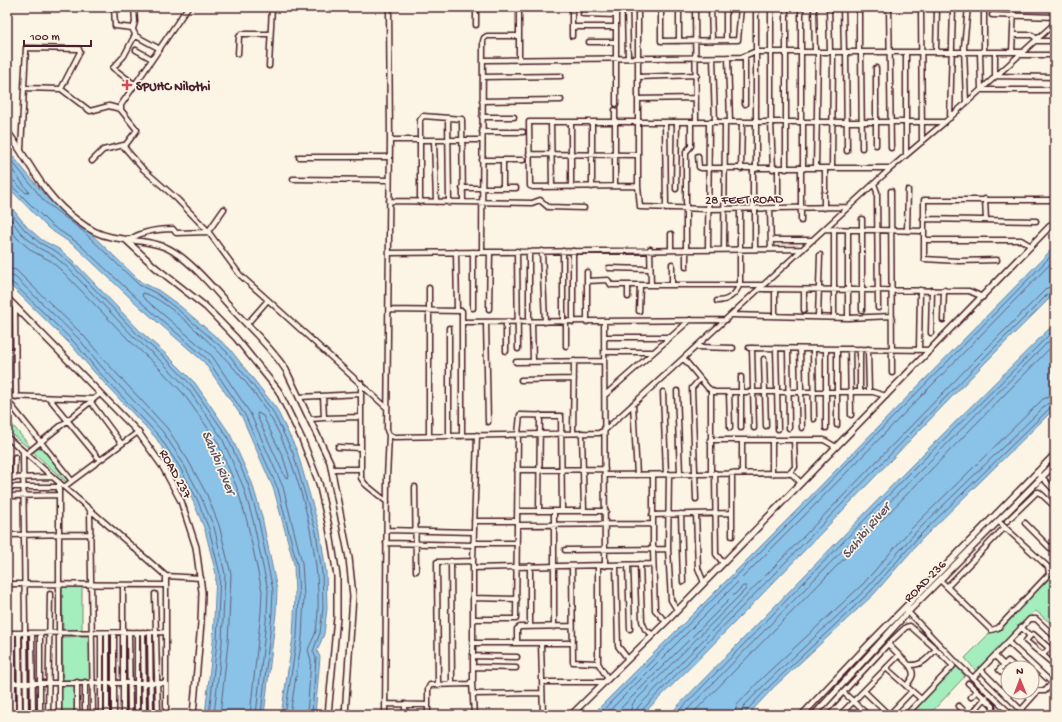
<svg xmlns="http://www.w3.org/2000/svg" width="1062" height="722" viewBox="0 0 1062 722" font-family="'Gochi Hand',sans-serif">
<rect width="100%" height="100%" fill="#fcf5e5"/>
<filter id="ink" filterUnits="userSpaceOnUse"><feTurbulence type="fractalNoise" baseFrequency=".025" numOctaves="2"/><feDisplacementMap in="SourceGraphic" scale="8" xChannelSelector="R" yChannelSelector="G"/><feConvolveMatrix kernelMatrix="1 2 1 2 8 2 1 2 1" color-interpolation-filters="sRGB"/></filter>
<g filter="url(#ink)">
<path fill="#a4edbc" stroke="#778674" d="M7,418L32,449L31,450L7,430Z
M41,447L68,480L66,482L33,452Z
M1055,567V627L1036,611L976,671L965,658Z
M62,587H82V631H63Z
M90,636L91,680H63L62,637Z
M956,666L965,676L929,715H910Z
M75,685V715H62L61,686Z"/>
<path fill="#8ac2e8" stroke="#70819c" d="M7,149L48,199L86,229L141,282L158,290L180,306L229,348L276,408L297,451L320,531L326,572L327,608L324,634L317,651L320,657L315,715H281L293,637L295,596L294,564L274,490L242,417L204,362L140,307L75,246L48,228L7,186Z
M7,202L27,227L42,240L59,249L73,261L140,331L168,356L195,383L230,434L252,483L262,517L277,590L276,613L264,715H205L213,642L216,574L205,530L193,501L175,468L156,438L94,372L72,346L7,282Z
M1055,246V293C914,431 783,578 642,715H592L795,512Z
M1055,323V408L922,539L874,594L773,688L748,715H669L909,468Z"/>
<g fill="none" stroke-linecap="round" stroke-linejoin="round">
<path stroke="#646077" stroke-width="1" d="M7,155L45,202L84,232L139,285L156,293L177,309L226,351L272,410L293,453L316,532L322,573L323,608L320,633L313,651L316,658L312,715
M7,163L29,192L26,193L14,181L7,179
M7,184L11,185L51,225L78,243L143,304L207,359L245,415L278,489L297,564L299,596L297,637L285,715
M7,208L25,230L40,243L57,252L71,264L137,334L166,359L192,386L227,436L248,484L258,518L273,590L272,613L261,715
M7,215L21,233L37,247L54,256L67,267L134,337L162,362L188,389L222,438L243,486L253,520L268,590L267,612L256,715
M7,225L17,238L32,251L51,261L63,272L130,341L158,367L183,393L217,441L237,488L247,521L262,591L261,612L250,715
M7,268L16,270L23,277L83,335L106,362L167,428L188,460L207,495L219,525L231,574L228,643L220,715
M7,275L15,277L79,339L101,366L163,432L183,463L201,497L214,527L225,574L222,642L214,715
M7,280L15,285L75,343L97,370L159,436L179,466L197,499L209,529L220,574L217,642L209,715
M258,413L263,416L283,457L289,476L288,478L285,477L257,416Z
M290,715L302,638L304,596L302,563L283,487L250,413L212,356L146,300L142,296L143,293C160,297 186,321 199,333C224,355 250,385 268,413C300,464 326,571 316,631C314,638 310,644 308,650L311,660L307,715
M598,715L798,514L1055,252
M605,715L802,518L1055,259
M614,715L743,586H746V589L633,703L629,715
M635,715L638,707L976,359L1047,288L1055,286
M640,715L641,711L671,680L980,362L1050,292L1055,291
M675,715L912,471L1055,329
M682,715L916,475L1055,335
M691,715L1055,343
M734,715L737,705L762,678L863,584L911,529L1043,399L1055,395
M740,715L743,707L767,682L867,588L915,533L1047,404L1055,401
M745,715L746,711L770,686L871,591L919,536L1051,407L1055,406"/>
<defs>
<path id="minor" d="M114,7L115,26L132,28L136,36L160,49
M188,7L121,105V110L137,130L124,147L143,169L177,199L207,230L240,275L268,300L247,324
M389,7L390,140L387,430L389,435L394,437L599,433L605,430L891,168L945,122L1055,23
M519,7V60
M627,7L628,58
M638,7V186L640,207L708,209L848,207
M661,7V41L738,40L741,7
M679,7V41
M695,7L696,122
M711,7L712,40
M726,7V40
M771,7V122L773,169
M814,7L815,52
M829,7L830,52
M843,7L844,52
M889,7L891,148
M921,7L922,142
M984,7V52
M583,14L616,15
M992,15L1055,17
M476,25V7
M572,27V7
M133,29L135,22L134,7
M1013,35H1032L1037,39
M572,36V27H616
M1036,41H1055
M589,42H616
M136,50L152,59
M846,52L847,151
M859,52V7
M861,52L862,148
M906,52V154
M936,52L937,7
M980,52L981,90
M995,52V76L1055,77
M1012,52L1014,7
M238,54L239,37L241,34H270
M1019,55H1055
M728,57L730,122
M713,58L715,122
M483,60L742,57L754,52H1022
M269,66L272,7
M483,77L561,76
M638,77L697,75
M134,84L113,68L124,56L135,35
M24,88L26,48L79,49L80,52L61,89
M981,90H1055
M638,99L696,98
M482,101L561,100
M966,103L964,47L968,7
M616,104V7
M745,104V56
M615,110V186
M482,117H514
M448,118L449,203
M950,118L953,7
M551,122L552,187
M571,122V187
M801,122V7
M665,123L666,209
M482,132H523
M390,140H482
M434,140L436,202
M876,145V68
M21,150L24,88L61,89L90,111L109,106L120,109
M529,154L638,155
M698,156L699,167L701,168H890
M299,157H389
M482,160H523
M92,161L103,150L124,145
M801,168V221
M816,168L818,52
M825,168V190
M832,168L833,52
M741,169L742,122
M753,169V208
M756,169V7
M778,169V208
M786,169V7
M803,169V122
M293,179L389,180
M874,184L877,192L878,308
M638,186L533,187L530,186L529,122H945
M503,187V160
M592,187V123
M462,188H516
M676,189L677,122
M891,191L892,373
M985,199L986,220
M389,201L532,203L540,200L548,207L584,208
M420,202V120L423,116L462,119L463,202
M770,208L771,249
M824,208V194
M862,219V310
M923,219L1036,221
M825,229L923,231
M834,229V317
M848,230V318
M907,231L908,190
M671,234V249
M129,240C142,231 158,229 173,229L176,233L208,232L224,209
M771,240H813
M924,240H1021L1031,246
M650,249L651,285
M708,249L709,122
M724,249L725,122
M755,249V208
M517,251L518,349
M529,251V322
M542,251L545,322
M563,251V322
M573,251V322
M456,252L457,310
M473,252V308
M482,252L483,41L484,38L487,36H519
M389,253L803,249
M997,260L959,261L924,259V200H1055
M672,264V285
M686,267V152L691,146V122
M609,268L650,269
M587,272V322
M587,281L608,280L611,285H764
M429,288V436
M760,289L969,291L983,297
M804,290V310
M628,297V286
M268,300L387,408
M717,301C728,301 736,294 740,284V208
M15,306L16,397
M489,309L490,252
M389,310L462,311V436
M639,311L640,286
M732,315L848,318L892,316
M775,316V289
M818,317L820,255
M943,320L944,290
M604,321L605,566
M462,322L726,320
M486,322L488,422
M532,322L533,361
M931,333L932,290
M604,337H670
M566,346V322
M697,347L733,348
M749,348L931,350
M752,348L754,428
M776,349L778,429
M788,349L789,428
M800,349L802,428
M813,349L814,419
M826,349V428
M850,349L851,415
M868,349L869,392
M919,350L920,290
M7,351H15
M506,351V322
M604,352H653
M684,359L708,388L714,392H873L886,396
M764,359L766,426
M516,362L604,361
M741,377V428
M521,380L574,379
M361,383V478L365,484L387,502
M677,391L680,474
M663,392L666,474
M729,392L730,428
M860,392V349
M605,395L690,320
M7,396L93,399
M300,397L360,394
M49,398L100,460
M7,400L72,481
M90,401L121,443
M633,404L637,475
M324,418L360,417
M310,419L324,418L323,396
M837,425V349
M573,433L574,361
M582,433L584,511
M449,436V328
M7,437L166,576L201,578
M710,440H824L836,447
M338,447L360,448
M23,451L26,715
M26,454L100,394
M331,469H361
M517,470L605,469
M1037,472L1055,491
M715,473L716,554L723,563
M732,473V536
M742,473V440
M669,474L668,549L671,600L677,610
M711,474V391
M772,474V440
M789,474L795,467L794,440
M605,475L786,473L792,474L801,483
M653,475V550L655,610L666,622
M7,478L53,477
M14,478L15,457
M59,482V715
M7,487H59
M64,487L138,432
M415,487L416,571
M7,496L59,495
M696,499L692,388L700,379
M90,510L93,715
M517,511H606
M539,511L540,415
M554,511V627
M681,514L683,582
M696,514L698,568L704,583
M652,515L732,513
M474,521H517
M1007,521L1037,492H1039L1055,507
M1025,523L1050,548L1055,547
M517,525L652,524
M387,530L474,532
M7,535L91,534
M386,543L473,545
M473,543H517
M565,550L668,549
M451,561L452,684
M640,564L642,621L645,629L653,635
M628,565L630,629
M572,566L573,662L598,663
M598,566V663L608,679
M616,566L618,646L628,659
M473,568L653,564
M940,580L991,630L998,628L1049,574L1048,567L998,521
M7,584L166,585
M123,585V715
M947,587L1004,528
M155,594L158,715
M473,598L517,599
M907,611L956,662L1012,715
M473,619H516L518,434L520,415L561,416L562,511
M530,627V566
M1021,627L1030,636L1026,641L1051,662H1053
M129,632L130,715
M137,632V715
M143,632L144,715
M150,632L151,715
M7,633L166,632
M19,633L20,715
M32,633L33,715
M40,633V715
M107,633V715
M1030,636L1033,634L1049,648L1043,655
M472,643H572
M517,643V629L520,627L571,626
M541,643L543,715
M888,644L906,627L910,626L936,649
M473,656L517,657
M995,656L1004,665L999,670L1008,678
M1004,665L1008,661L1016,668
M474,667L516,668
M886,668L921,699
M981,670L1021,710L1038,691H1045L1052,683L1008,642
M973,678L1030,619H1036L1055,637
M77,682V715
M542,682H605
M7,683H166
M472,683L474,715
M968,683L993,706V709L989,714
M438,684L437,562L473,561
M906,686C912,678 916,675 909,665
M864,691L889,715
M843,692L868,715
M1023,692L1030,699
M474,694L542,693
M971,697L977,691
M385,704L428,705
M959,706L968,715
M13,715V633
M48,715L50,594
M85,715V682
M101,715V633
M114,715V633
M166,715V576
M385,715L387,478L389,435
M405,715V704
M428,715V689L430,685L469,684L473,680V561L477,435
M822,715L888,644L909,665C922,666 928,658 936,649L953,666
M840,715L899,655
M889,715L912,691
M906,715L953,666
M971,715L986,697
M1053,715L1055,713"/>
<path id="tertiary" d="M7,131C32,165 43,196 78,221C87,228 100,235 111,237C129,241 147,240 165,247C189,257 217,293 236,313C253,331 272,349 286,370L330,462L349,558L353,596L345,715
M126,240L155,267L206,307L236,338L278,390L302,439L319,483L329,527L337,576V617L328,715
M7,298L138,432L163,467L181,501L196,547L202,592L201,623L193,715
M571,715L670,618L1055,221
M802,715L870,643L1055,454
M814,715L908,612L1055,464"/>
</defs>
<use href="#minor" stroke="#4a1f2b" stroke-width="7"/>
<use href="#tertiary" stroke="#4a1f2b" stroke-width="8"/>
<use href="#minor" stroke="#fcf5e5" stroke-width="4"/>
<use href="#tertiary" stroke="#fcf5e5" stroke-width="5"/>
</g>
</g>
<path fill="#d1495b" stroke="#fcf5e5" stroke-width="1.5" d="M125 79h4v4h4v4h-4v4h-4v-4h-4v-4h4z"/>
<g text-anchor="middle" stroke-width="3.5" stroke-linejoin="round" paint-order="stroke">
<g font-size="13" font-weight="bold" fill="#4a1f2b" stroke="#fcf5e5" text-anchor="start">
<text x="136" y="90">SPUHC Nilothi</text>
</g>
<g font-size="13" fill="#4a1f2b" stroke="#fcf5e5">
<text transform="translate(744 198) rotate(-1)" y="5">28 FEET ROAD</text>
<text transform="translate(177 473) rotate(61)" y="5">ROAD 237</text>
<text transform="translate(924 580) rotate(-45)" y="5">ROAD 236</text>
</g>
<g font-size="14" font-style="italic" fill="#5d5064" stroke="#fcf5e5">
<text transform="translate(220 462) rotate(67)" y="5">Sahibi River</text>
<text transform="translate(865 530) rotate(-50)" y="5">Sahibi River</text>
</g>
</g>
<rect width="1062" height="722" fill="none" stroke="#fcf5e5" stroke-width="24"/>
<rect x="12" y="12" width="1038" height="698" fill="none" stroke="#4a1f2b" stroke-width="1.5" filter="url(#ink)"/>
<g transform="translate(1020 680) rotate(359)"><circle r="19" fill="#fcf5e5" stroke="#b59f9b"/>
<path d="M0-3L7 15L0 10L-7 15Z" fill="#d1495b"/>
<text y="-6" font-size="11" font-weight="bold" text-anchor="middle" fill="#4a1f2b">N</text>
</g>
<path d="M24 40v6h67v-6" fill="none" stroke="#4a1f2b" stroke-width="2"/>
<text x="30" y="40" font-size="12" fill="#4a1f2b" stroke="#fcf5e5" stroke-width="3" paint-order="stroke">100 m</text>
</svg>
